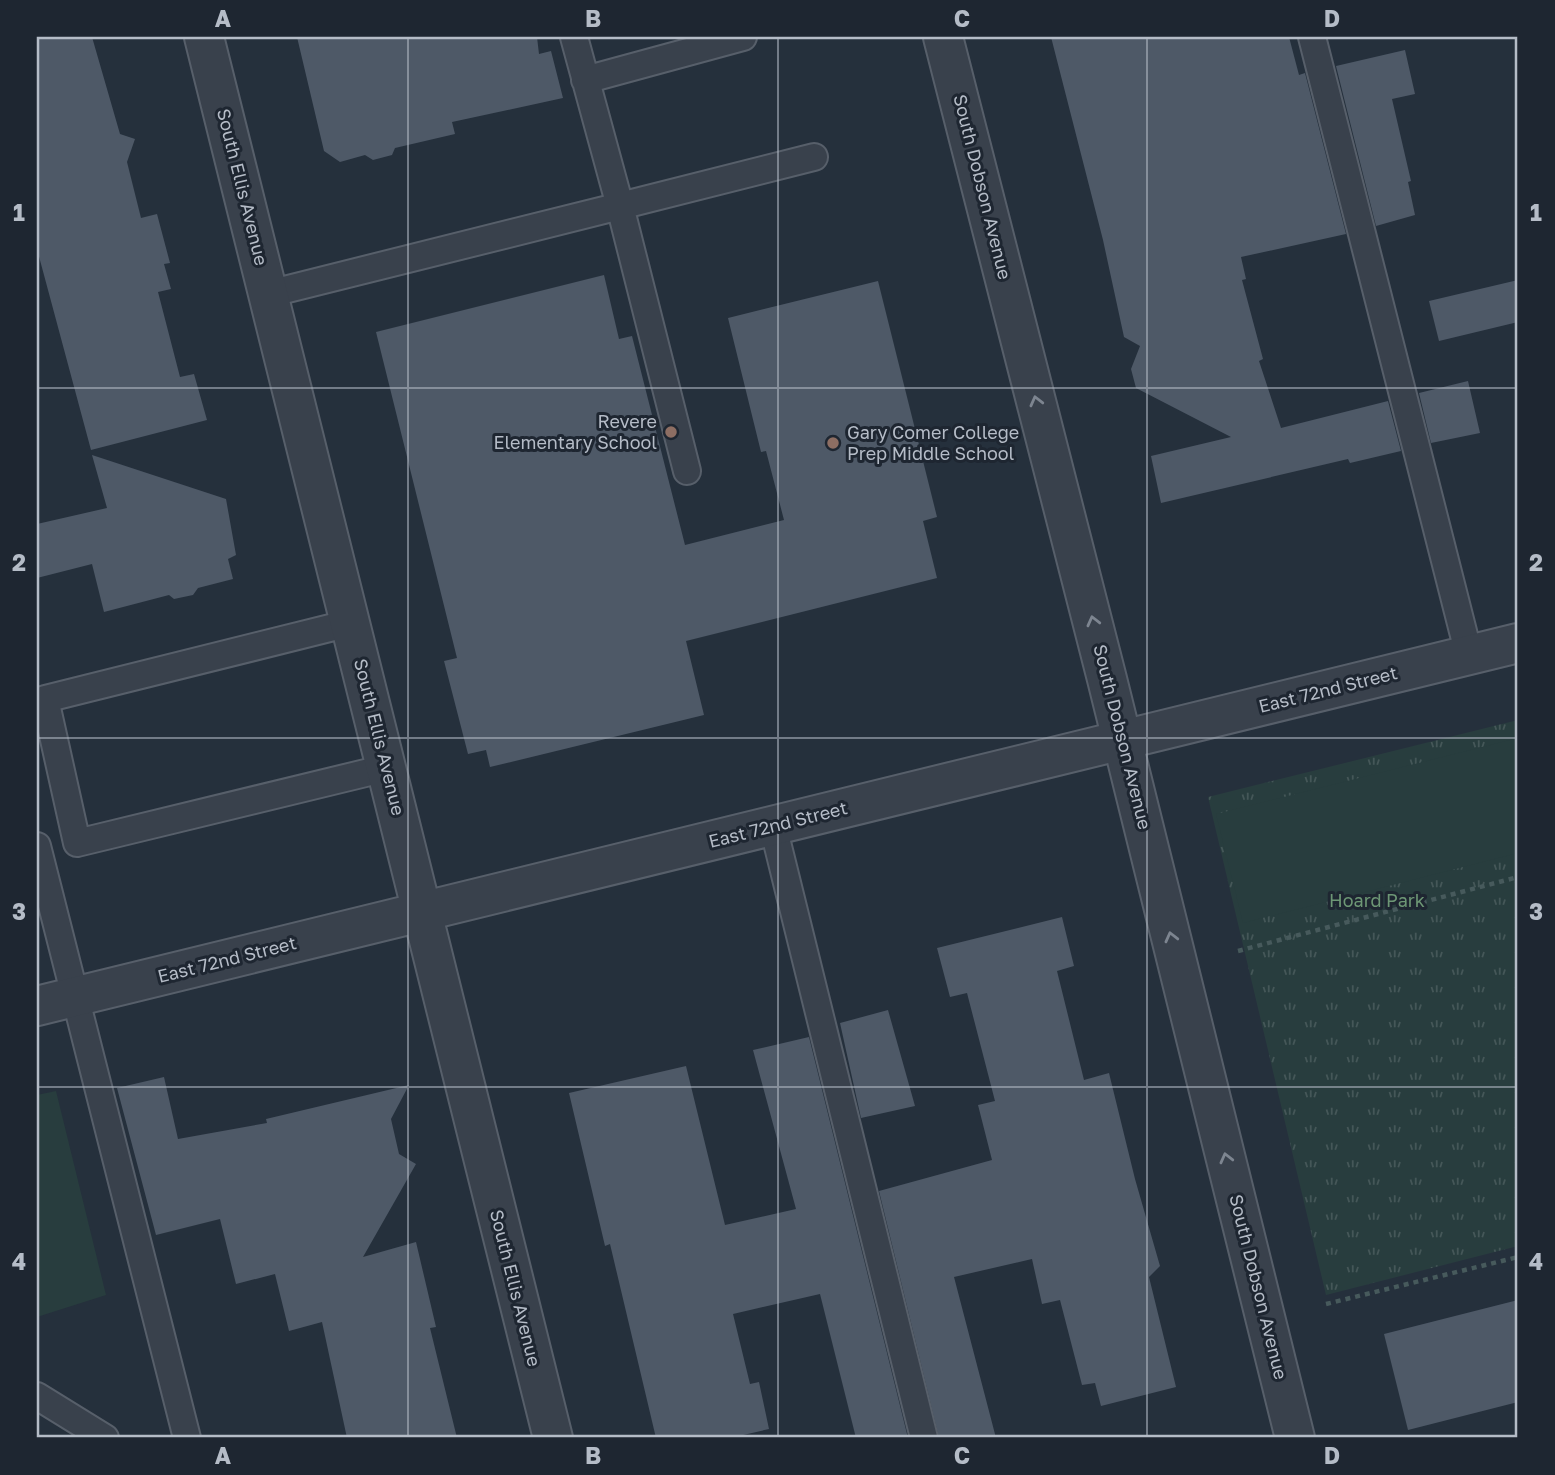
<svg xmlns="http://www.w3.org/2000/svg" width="1555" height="1475" viewBox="0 0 1555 1475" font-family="'Golos Text',sans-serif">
<defs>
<pattern id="grass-tufts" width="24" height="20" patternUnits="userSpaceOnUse" patternTransform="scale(1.75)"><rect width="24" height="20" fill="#283d3e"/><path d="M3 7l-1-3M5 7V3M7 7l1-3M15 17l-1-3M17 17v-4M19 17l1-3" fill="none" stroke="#455758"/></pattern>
</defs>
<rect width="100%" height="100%" fill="#25303c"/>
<path fill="url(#grass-tufts)" d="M1518,720V1246L1326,1295L1208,797Z"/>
<path fill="#283d3e" d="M1518,738V853L1243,923L1216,814Z
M56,1091L106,1295L37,1317V1095Z"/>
<path fill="#4e5967" d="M37,37H92L120,134L135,139L127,162L141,218L157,214L170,263L164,264L171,289L158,292L180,377L194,374L207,420L91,450L37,249Z
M297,37H537L539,54L551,51L563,98L452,122L455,134L395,148L392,155L373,160L365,155L340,162L324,151Z
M1051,37H1289L1299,75L1305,73L1346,234L1241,257L1246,279L1242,280L1263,359L1259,361L1281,428L1388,401L1401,451L1350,463L1348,459L1161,503L1151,456L1231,437L1136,388L1131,369L1140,346L1124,337L1103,240Z
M1405,50L1415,94L1392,99L1411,181L1408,182L1415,215L1376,226L1336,66Z
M604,275L619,339L632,336L685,545L784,520L766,451L761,452L728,318L878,281L937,517L923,521L937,578L686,641L704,715L490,767L486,750L468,754L444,661L457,658L376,332Z
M1518,280V322L1439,341L1429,301Z
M1468,381L1480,433L1431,443L1419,393Z
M92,455L226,499L236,555L228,559L233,579L198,588L193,595L174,599L169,595L104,612L92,564L37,578V524L107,508Z
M1062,917L1074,966L1057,971L1084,1080L1109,1073L1135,1179L1160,1266L1149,1277L1176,1387L1101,1406L1095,1383L1082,1385L1060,1300L1042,1304L1032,1259L954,1277L996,1438H939L879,1191L992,1160L978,1105L995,1101L967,993L950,997L937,948Z
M888,1010L915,1106L861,1118L840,1023Z
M809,1037L908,1438H856L820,1294L733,1314L750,1384L759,1382L769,1429L730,1438H656L610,1244L605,1246L569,1093L686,1066L725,1225L796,1209L753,1050Z
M164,1077L178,1139L267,1123L266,1119L409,1085L391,1119L399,1154L416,1164L363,1257L416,1242L436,1327L430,1328L457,1438H347L322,1322L289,1331L275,1274L236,1284L220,1219L156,1235L117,1088Z
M1518,1300V1402L1408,1430L1384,1334Z"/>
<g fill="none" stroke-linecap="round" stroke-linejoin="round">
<defs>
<path id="service" d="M574,37L620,206L814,157
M1312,37L1469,655
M585,80L743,37
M268,294L620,206L687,471
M350,623L45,699L77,843L386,768
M773,826L924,1438
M37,846L187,1438
M37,1396L105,1438"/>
<path id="minor" d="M204,37L553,1438
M943,37L1107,679L1295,1438
M37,1006L1518,643"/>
</defs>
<use href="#service" stroke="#575f6a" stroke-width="30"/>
<use href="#minor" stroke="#575f6a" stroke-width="42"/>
<path stroke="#475a5c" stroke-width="4.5" stroke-dasharray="5 5" stroke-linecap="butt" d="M1238,951L1518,877
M1326,1304L1518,1257"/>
<use href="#service" stroke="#39414c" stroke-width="26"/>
<use href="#minor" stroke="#39414c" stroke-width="38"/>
</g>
<defs><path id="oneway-chevron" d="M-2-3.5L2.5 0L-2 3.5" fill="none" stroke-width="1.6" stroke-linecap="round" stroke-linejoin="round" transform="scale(1.75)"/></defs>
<g stroke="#7d8590">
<use href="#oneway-chevron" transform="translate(1036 401) rotate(-104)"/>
<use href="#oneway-chevron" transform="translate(1093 621) rotate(-104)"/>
<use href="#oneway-chevron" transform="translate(1171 937) rotate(-104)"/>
<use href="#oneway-chevron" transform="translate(1226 1158) rotate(-104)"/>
</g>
<path fill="none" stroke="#b5bcc7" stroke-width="2" stroke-opacity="0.55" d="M408,37V1438M778,37V1438M1147,37V1438M37,388H1518M37,738H1518M37,1087H1518"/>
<g fill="#8d6e63" stroke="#1e2631" stroke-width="2.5">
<circle cx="671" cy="432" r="7"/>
<circle cx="833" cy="443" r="7"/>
</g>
<g text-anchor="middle" stroke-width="6" stroke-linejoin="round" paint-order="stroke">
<g font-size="18" fill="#b5bcc7" stroke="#1e2631">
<text transform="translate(242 187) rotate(76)" y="6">South Ellis Avenue</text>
<text transform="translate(982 187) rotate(76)" y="6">South Dobson Avenue</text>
<text transform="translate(1328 690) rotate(-14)" y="6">East 72nd Street</text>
<text transform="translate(379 737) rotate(76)" y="6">South Ellis Avenue</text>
<text transform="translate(1122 737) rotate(76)" y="6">South Dobson Avenue</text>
<text transform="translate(778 825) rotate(-14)" y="6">East 72nd Street</text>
<text transform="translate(227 960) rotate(-14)" y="6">East 72nd Street</text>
<text transform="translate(1258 1287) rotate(76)" y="6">South Dobson Avenue</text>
<text transform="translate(515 1288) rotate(76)" y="6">South Ellis Avenue</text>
</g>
<g font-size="18" fill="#b5bcc7" stroke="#1e2631" text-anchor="end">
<text x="657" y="428">Revere<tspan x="657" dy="21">Elementary School</tspan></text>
<text x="847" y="439" text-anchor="start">Gary Comer College<tspan x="847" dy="21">Prep Middle School</tspan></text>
</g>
<g font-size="18" fill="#6d9775" stroke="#1e2631">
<text x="1377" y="907">Hoard Park</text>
</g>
</g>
<rect width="1555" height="1475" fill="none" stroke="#1e2631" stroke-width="77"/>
<rect x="38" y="38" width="1478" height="1398" fill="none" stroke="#b5bcc7" stroke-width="2.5"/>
<g font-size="23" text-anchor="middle" font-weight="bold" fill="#b5bcc7">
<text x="223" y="27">A</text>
<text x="593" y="27">B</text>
<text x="962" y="27">C</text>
<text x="1332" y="27">D</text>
<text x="19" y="221">1</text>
<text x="1536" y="221">1</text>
<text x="19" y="571">2</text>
<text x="1536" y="571">2</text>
<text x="19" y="920">3</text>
<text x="1536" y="920">3</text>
<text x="19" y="1270">4</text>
<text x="1536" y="1270">4</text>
<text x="223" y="1464">A</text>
<text x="593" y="1464">B</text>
<text x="962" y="1464">C</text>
<text x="1332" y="1464">D</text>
</g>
</svg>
